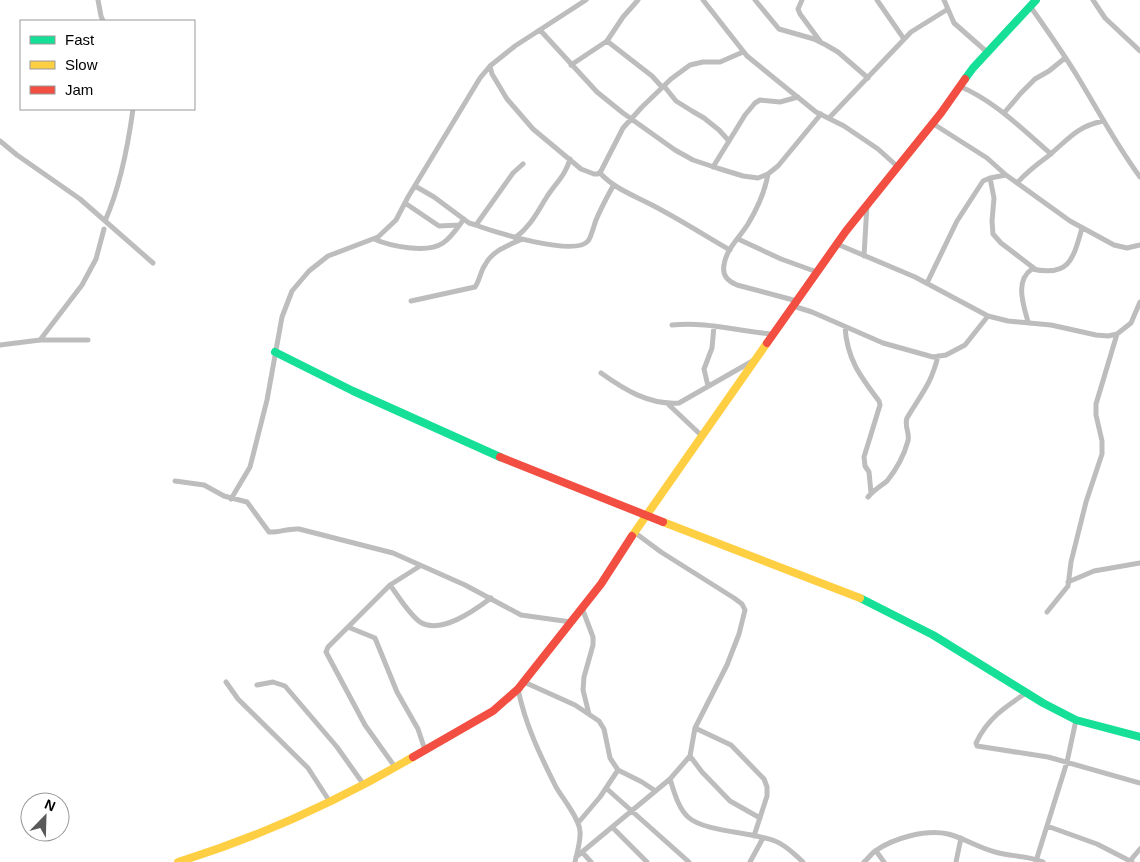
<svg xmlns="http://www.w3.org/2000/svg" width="1140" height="862" viewBox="0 0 1140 862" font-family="Arial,sans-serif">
<rect width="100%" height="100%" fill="#fff"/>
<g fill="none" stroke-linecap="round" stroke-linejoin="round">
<path stroke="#bdbdbd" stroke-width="5" d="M98,0L101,16L103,21
M703,0L747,56L816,112L844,126L878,149L898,167
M755,0L779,29L814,39L826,45L838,52L868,78
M802,0L798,9L800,14L820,41
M877,0L904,39
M944,0L954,23L987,52
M1093,0L1105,18L1140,51
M1030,6C1047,30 1064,54 1079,79C1099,112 1117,146 1140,177
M540,30L597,92L623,113L675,150L693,160L717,168L743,176L758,178L768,174L778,166L821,114
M607,41L652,76L662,87
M571,65L607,41L623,17L638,0
M490,66L492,74L507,99L533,129L581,169L594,174H598L601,171L623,128L642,107L671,79L690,65L703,62H720L743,52
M664,86L676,101L692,111L704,118L719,130L729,141
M959,86C995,101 1022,129 1051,154
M1004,113L1021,93L1035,79L1049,71L1065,58
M829,118L911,32L948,9
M932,123L987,158L1006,175L1070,221L1114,245L1127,248L1140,245
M0,141L17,155L80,199L153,263
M713,167L745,115L755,103L760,100L780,102L798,97
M600,173C615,189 633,195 652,205C679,219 704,235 730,250
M768,174C765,191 757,209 748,224C740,237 726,249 724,265C722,276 728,281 737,285L797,301
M990,178L994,198L992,221L993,234L1001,243L1035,269
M1017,183C1026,173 1036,165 1047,157C1068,140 1075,127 1103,121
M415,186L434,197L469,223L476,225C493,232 575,257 588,241C591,238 594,225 596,220C601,208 607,197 613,186
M405,203L439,226L459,225
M105,221C120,187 128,146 133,109
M476,225L513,173L523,164
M515,238C532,225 537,212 548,195C557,182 566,174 570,159
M374,239C390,246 427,254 443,243C451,238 458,227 464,219
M738,239L781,259L817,272
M837,244L915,277L988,316L1008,321L1051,325L1096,335L1108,336L1117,334L1131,323L1140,302
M864,256L867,205
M927,283L957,221L983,181L990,178L1006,175
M411,301L475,287C480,280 480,272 485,265C492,251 507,246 520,240
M793,306L812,312L883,343L933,357L946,355L965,345L988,316
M1028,322C1024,306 1014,281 1032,269C1069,277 1073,260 1082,228
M672,325C707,321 740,332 774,334
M845,327C847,359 860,376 879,401L880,405L864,457L865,466L869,472L871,493
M40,340L82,285L96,259L104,229
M0,345L40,340H88
M601,373C625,390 649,405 679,403L756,359
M708,386L704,369L712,348L714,326
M668,404L702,436
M175,481L204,485L224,496L247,502L269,532C278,533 288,528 299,529L393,553L465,585L521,615L571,622
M868,497C874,490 881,486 887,481C896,470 904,455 908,441C910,433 904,426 907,418C921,394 931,385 938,356
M231,499L250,467L267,400L282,317L292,291L309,271L328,256L378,237L396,220L408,197L480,78L490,66L515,46L586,0
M1068,582L1094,571L1140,563
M390,585C399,597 408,613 420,622C441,635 475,610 491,598
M582,608L593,637V645L584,677L583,690L589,714
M1047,612L1068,586L1071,562L1086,502L1102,454V441L1096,415V404L1117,334
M348,627L375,638L397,692L418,729L425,750
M226,682L238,699L308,768L330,802
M524,682L575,705L599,721L604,729L610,758L618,770L642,782L654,790
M257,685L273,682L285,686L337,747L364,785
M518,689C525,724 540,755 556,787C563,799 579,818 580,831C581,841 577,852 575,862
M1026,693C1005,707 987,719 976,743L977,746L1048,757L1140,783
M695,728L731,745L764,779L767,787V796L754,836
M690,756L702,772L730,801L760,818
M395,767L365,725L326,652L328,647L390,585L420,566
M670,779C674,791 678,808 688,817C704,832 753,832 775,841C786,845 794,854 803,862
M606,788L689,862
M578,823L600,797L618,770
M1047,826L1097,844L1132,862
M612,827L647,862
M876,851L884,862
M582,852L591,862
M576,857L670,779L690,756L695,728L727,665L739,634L745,610L742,604L734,598L661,552L634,532
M1036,861L1067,762L1076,720
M750,862L763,838
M864,862C868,859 871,854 875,851C894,838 926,829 948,834C964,838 979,848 995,852C1011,857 1027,855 1043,862
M956,862L961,838
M1129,862L1140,849"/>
<path stroke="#16e098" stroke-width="8" d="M965,79L973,68L1036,0
M275,352L353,391L500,457
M860,598L933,635L1043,703L1076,720L1140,737"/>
<path stroke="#ffcf43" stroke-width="8" d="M663,522L860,598
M632,536L767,343
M178,862C259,837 340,800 413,757"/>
<path stroke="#f24e42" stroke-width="8" d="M767,343L846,231L941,113L965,79
M500,457L663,522
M413,757L493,711L518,689L601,584L632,536"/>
</g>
<rect x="20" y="20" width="175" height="90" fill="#ffffff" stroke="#999999"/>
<rect x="30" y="36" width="25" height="8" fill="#16e098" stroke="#999999"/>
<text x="65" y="45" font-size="15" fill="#000000">Fast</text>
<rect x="30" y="61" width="25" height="8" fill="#ffcf43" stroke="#999999"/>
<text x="65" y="70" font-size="15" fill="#000000">Slow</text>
<rect x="30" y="86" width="25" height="8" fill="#f24e42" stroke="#999999"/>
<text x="65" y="95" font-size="15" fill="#000000">Jam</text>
<g transform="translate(45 817) rotate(23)"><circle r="24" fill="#ffffff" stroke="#999999"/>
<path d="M0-4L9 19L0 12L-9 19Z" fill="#595959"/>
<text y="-8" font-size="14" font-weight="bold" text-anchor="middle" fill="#000000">N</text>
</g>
</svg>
